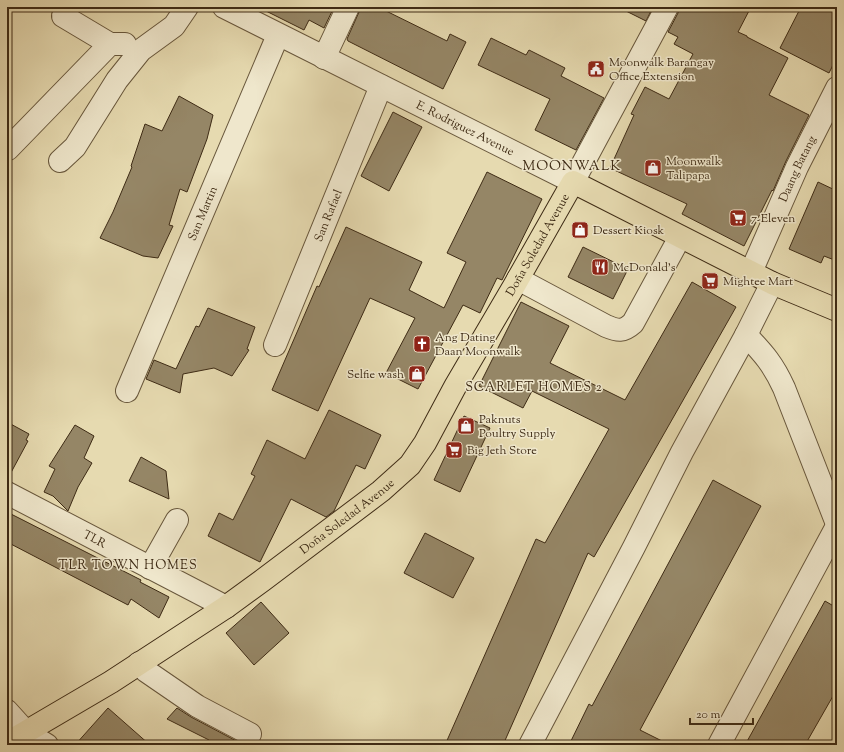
<svg xmlns="http://www.w3.org/2000/svg" width="844" height="752" viewBox="0 0 844 752" font-family="'Sorts Mill Goudy',serif">
<rect width="100%" height="100%" fill="#e6dab0"/>
<filter id="stains"><feTurbulence type="fractalNoise" baseFrequency=".005" numOctaves="4"/><feColorMatrix values="0 0 0 0 .2 0 0 0 0 .09 0 0 0 0 .02 0 0 0 .5 -.17"/></filter>
<radialGradient id="worn" r=".72"><stop offset=".6" stop-color="#630" stop-opacity="0"/><stop offset="1" stop-color="#630" stop-opacity=".3"/></radialGradient>
<path fill="#958666" stroke="#3e2b15" d="M258,7H334L324,28L309,20L304,30Z
M360,7H378L447,41L450,34L466,42L443,89L348,41L347,39L359,12Z
M618,7H653L646,21Z
M679,7H751L738,32L747,36V37L788,58L769,95L809,115L786,161L773,191L772,190L744,246L682,214L687,204L610,168L634,115L631,114L645,87L669,99L693,54L674,44L678,37L668,32L678,13Z
M801,7H837V57L829,73L780,48Z
M491,38L526,55L529,50L565,68L561,76L604,98L576,150L535,130L550,99L478,65Z
M179,96L213,115L207,139L187,192L180,189L169,225L173,226L158,258L143,256L100,238L113,212L132,167L131,166L145,124L162,131Z
M393,112L422,127L389,191L361,176Z
M487,172L542,199L502,280L497,278L480,313L463,305L418,389L386,373L415,318L370,298L318,411L272,390L317,286L319,287L346,227L422,262L409,290L444,308L466,262L447,253Z
M818,182L837,191V261L824,256L821,263L789,249Z
M583,247L628,269L613,299L568,277Z
M692,282L736,307L594,557L588,553L503,745H445L536,539L545,543L609,429L532,391L523,408L479,386L521,302L569,326L550,363L625,400Z
M208,308L255,327L247,349L249,350L232,376L214,368L183,374L180,393L146,379L154,360L176,369L196,326L199,327Z
M329,410L381,435L365,469L356,465L334,511L326,517L291,499L260,562L208,536L219,513L233,520L255,476L251,474L267,440L305,459Z
M464,416L490,428L460,492L434,480Z
M7,422L29,434L26,440L28,441L7,480Z
M75,425L94,436L84,458L92,463L78,487L68,511L53,496L44,492L55,469L49,466Z
M141,457L166,471L169,499L129,481Z
M713,480L761,506L640,730L670,745H569L589,704L592,706Z
M7,512L141,580L140,582L169,597L159,618L131,599L128,605L7,542Z
M425,533L474,558L453,598L404,573Z
M825,601L837,608V689L805,745H745Z
M261,602L289,633L254,665L226,633Z
M108,708L150,745H75Z
M177,708L191,717L244,745H208L209,740L167,719Z"/>
<g fill="none" stroke-linecap="round" stroke-linejoin="round">
<defs>
<g id="minor">
<path id="s1" d="M224,7L573,182L667,7"/>
<path d="M63,16L110,44H125"/>
<path d="M324,58L348,7"/>
<path d="M8,149L110,44"/>
<path d="M60,161L75,147L117,80L141,50L174,26L187,7"/>
<path id="s2" d="M751,272L797,167L837,88"/>
<path d="M518,279L606,326C618,331 623,332 633,323L680,237"/>
<path d="M746,335C764,354 773,364 784,388L837,524"/>
<path id="s3" d="M275,345L381,86"/>
<path id="s4" d="M127,391L278,35"/>
<path id="s5" d="M7,493L226,607"/>
<path d="M150,568L177,520"/>
<path d="M139,663L146,671L197,706L250,734"/>
<path d="M7,711L26,732L47,745"/>
<path d="M530,745L634,547L682,452L746,335L772,283"/>
<path d="M719,745L837,526"/>
</g>
<g id="major">
<path id="s6" d="M7,743L111,682L226,607L263,580L381,491L410,465L425,443L456,385L514,286L573,182L772,283L837,310"/>
</g>
</defs>
<use href="#minor" stroke="#68573c" stroke-width="24"/>
<use href="#major" stroke="#3e2b15" stroke-width="24"/>
<use href="#minor" stroke="#efe7cc" stroke-width="22"/>
<use href="#major" stroke="#e6dab0" stroke-width="22"/>
</g>
<defs>
<symbol id="civic-square" viewBox="-11 -11 22 22"><rect x="-9" y="-9" width="18" height="18" rx="4" fill="#8f2418" stroke="#efe7cc"/><path d="M-.6-6.5H3V-4.5H.6V-3L4-1V1h2V6H-6V1h2V-1L-.6-3ZM-1.2 2.5V6h2.4V2.5Z" fill="#fff"/></symbol>
<symbol id="shop-square" viewBox="-11 -11 22 22"><rect x="-9" y="-9" width="18" height="18" rx="4" fill="#8f2418" stroke="#efe7cc"/><path d="M-5-2.5h2.3a2.7 3.5 0 0 1 5.4 0H5L5.5 6h-11ZM-1.5-2.5h3a1.5 2.3 0 0 0-3 0Z" fill="#fff"/></symbol>
<symbol id="supermarket-square" viewBox="-11 -11 22 22"><rect x="-9" y="-9" width="18" height="18" rx="4" fill="#8f2418" stroke="#efe7cc"/><path d="M-6-5.5h2.5l.6 2H6L4.5 2H-2.5L-4.4-4H-6ZM-1.5 3.2a1.3 1.3 0 1 0 .1 0ZM3 3.2a1.3 1.3 0 1 0 .1 0Z" fill="#fff"/></symbol>
<symbol id="restaurant-square" viewBox="-11 -11 22 22"><rect x="-9" y="-9" width="18" height="18" rx="4" fill="#8f2418" stroke="#efe7cc"/><path d="M-5-6h1v4h1v-4h1v4h1v-4h1v5L-1.5 .5V6h-2V.5L-5-1ZM5-6V6H3V1.5H1.5Q1.5-4 5-6Z" fill="#fff"/></symbol>
<symbol id="church-square" viewBox="-11 -11 22 22"><rect x="-9" y="-9" width="18" height="18" rx="4" fill="#8f2418" stroke="#efe7cc"/><path d="M-1.2-6h2.4v3.5h3.3v2.4h-3.3V6h-2.4V-.1h-3.3v-2.4h3.3Z" fill="#fff"/></symbol>
</defs>
<g fill-rule="evenodd">
<use href="#civic-square" x="586" y="59" width="20" height="20"/>
<use href="#shop-square" x="643" y="158" width="20" height="20"/>
<use href="#supermarket-square" x="728" y="208" width="20" height="20"/>
<use href="#shop-square" x="570" y="220" width="20" height="20"/>
<use href="#restaurant-square" x="590" y="257" width="20" height="20"/>
<use href="#supermarket-square" x="700" y="271" width="20" height="20"/>
<use href="#church-square" x="412" y="334" width="20" height="20"/>
<use href="#shop-square" x="407" y="364" width="20" height="20"/>
<use href="#shop-square" x="456" y="416" width="20" height="20"/>
<use href="#supermarket-square" x="444" y="440" width="20" height="20"/>
</g>
<g text-anchor="middle" stroke-width="3" stroke-linejoin="round" paint-order="stroke">
<g font-size="12" fill="#3e2b15" stroke="#efe7cc" text-anchor="start">
<text x="609" y="66">Moonwalk Barangay<tspan x="609" dy="14">Office Extension</tspan></text>
<text x="666" y="165">Moonwalk<tspan x="666" dy="14">Talipapa</tspan></text>
<text x="751" y="222">7-Eleven</text>
<text x="593" y="234">Dessert Kiosk</text>
<text x="613" y="271">McDonald's</text>
<text x="723" y="285">Mightee Mart</text>
<text x="435" y="341">Ang Dating<tspan x="435" dy="14">Daan Moonwalk</tspan></text>
<text x="404" y="378" text-anchor="end">Selfie wash</text>
<text x="479" y="423">Paknuts<tspan x="479" dy="14">Poultry Supply</tspan></text>
<text x="467" y="454">Big Jeth Store</text>
</g>
<g font-size="12" fill="#3e2b15" stroke="#efe7cc">
<text dy="4" stroke="none"><textPath href="#s1" startOffset="270">E. Rodriguez Avenue</textPath></text>
<text dy="4" stroke="none"><textPath href="#s2" startOffset="113">Daang Batang</textPath></text>
<text dy="4" stroke="none"><textPath href="#s4" startOffset="193">San Martin</textPath></text>
<text dy="4" stroke="none"><textPath href="#s3" startOffset="140">San Rafael</textPath></text>
<text dy="4" stroke="none"><textPath href="#s6" startOffset="745">Doña Soledad Avenue</textPath></text>
<text dy="4" stroke="none"><textPath href="#s6" startOffset="409">Doña Soledad Avenue</textPath></text>
<text dy="4" stroke="none"><textPath href="#s5" startOffset="99">TLR</textPath></text>
</g>
<g font-size="13" letter-spacing="1" fill="#3e2b15" stroke="#efe7cc">
<text x="534" y="391">SCARLET HOMES 2</text>
<text x="128" y="569">TLR TOWN HOMES</text>
</g>
<g font-size="14" letter-spacing="1" fill="#3e2b15" stroke="#efe7cc">
<text x="572" y="170">MOONWALK</text>
</g>
</g>
<rect width="844" height="752" fill="none" stroke="#e6dab0" stroke-width="24"/>
<rect x="8" y="8" width="828" height="736" fill="none" stroke="#3e2b15" stroke-width="2"/>
<rect x="12" y="12" width="820" height="728" fill="none" stroke="#3e2b15"/>
<path d="M690 718v6h63v-6" fill="none" stroke="#3e2b15" stroke-width="2"/>
<text x="696" y="718" font-size="12" fill="#3e2b15" stroke="#efe7cc" stroke-width="3" paint-order="stroke">20 m</text>
<rect width="100%" height="100%" filter="url(#stains)"/>
<rect width="100%" height="100%" fill="url(#worn)"/>
</svg>
